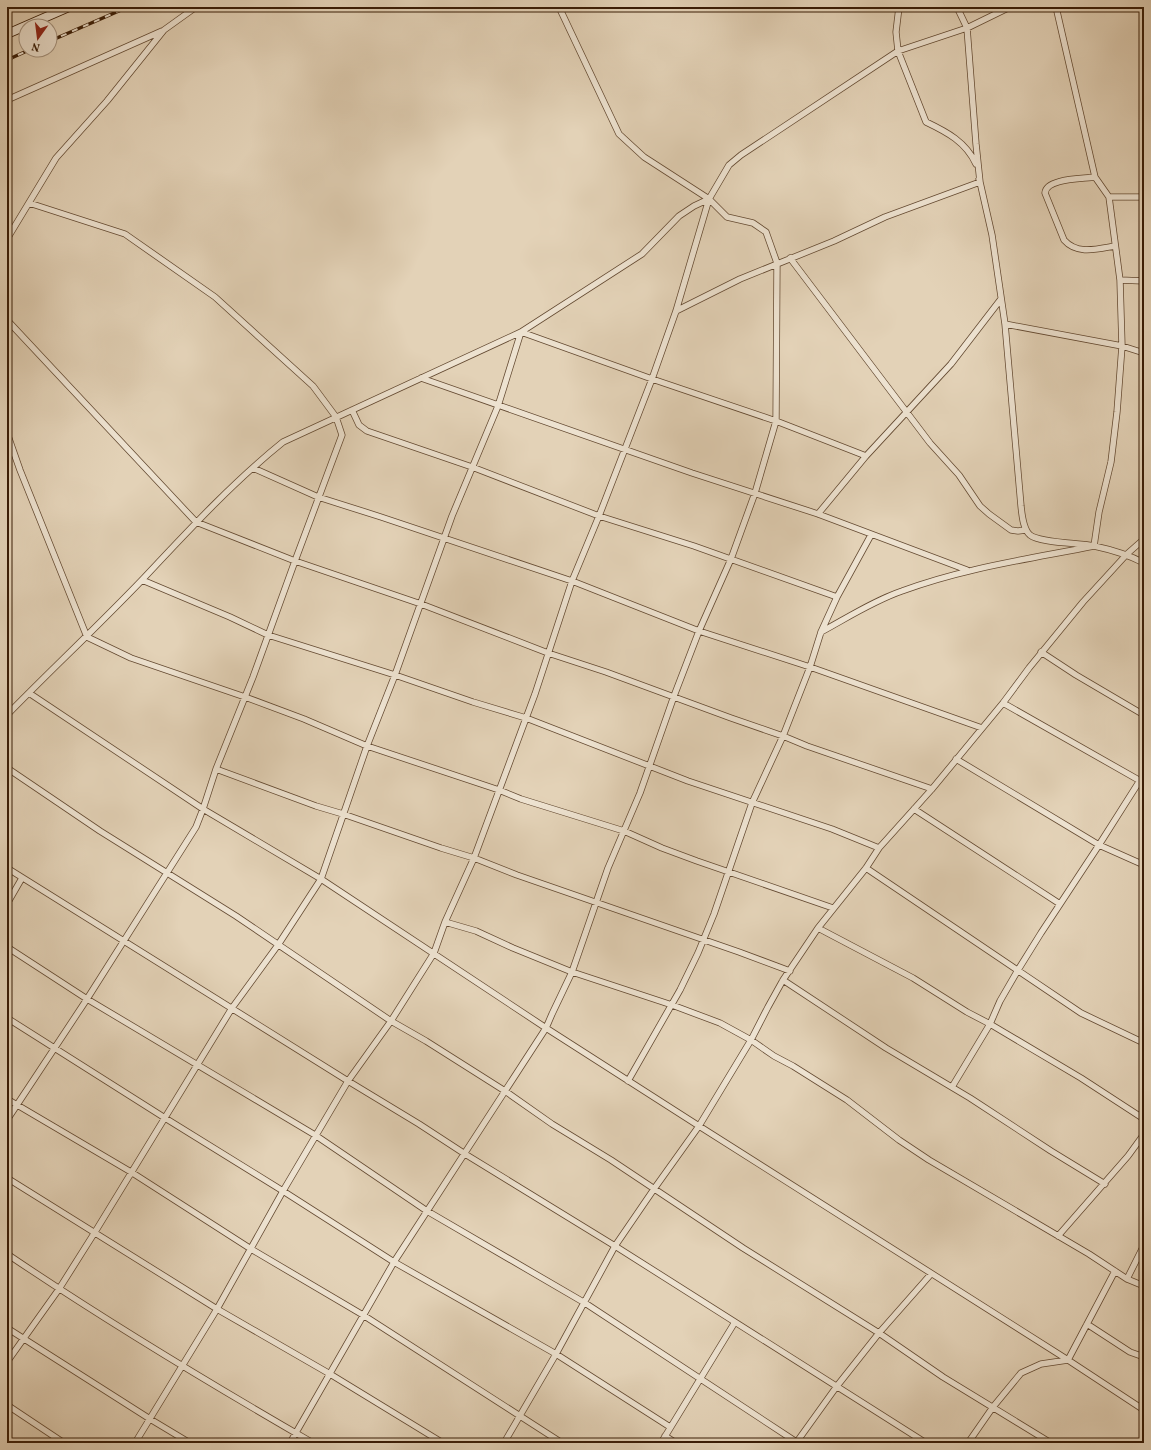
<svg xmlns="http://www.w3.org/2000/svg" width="1151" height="1450" viewBox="0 0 1151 1450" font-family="Vollkorn,serif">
<rect width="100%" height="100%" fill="#e3d2b7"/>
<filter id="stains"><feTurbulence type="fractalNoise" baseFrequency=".005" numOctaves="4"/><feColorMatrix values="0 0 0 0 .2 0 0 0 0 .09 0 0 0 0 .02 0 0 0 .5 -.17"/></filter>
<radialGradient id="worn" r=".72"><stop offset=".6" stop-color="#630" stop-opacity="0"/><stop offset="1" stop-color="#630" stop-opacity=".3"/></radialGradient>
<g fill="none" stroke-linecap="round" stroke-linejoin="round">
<defs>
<path id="street" d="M899,7L896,32L898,51L926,122C947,132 966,142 976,164
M957,7L967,28L976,144L980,182L992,235L1005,324L1021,506C1022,515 1023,529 1030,535C1040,543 1080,543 1094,546C1113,550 1127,554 1144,563
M7,100L162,31
M1095,177C1083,179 1046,178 1045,193L1064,240C1077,255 1097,249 1115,246
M1109,197H1144
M7,239L56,158L107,101L164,30L196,7
M790,258L930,443L959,475L980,506L989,514L1011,530L1018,531L1026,530
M1120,280L1144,281
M676,311L740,279L834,241L885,217L980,182L979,179
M7,320L196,522L295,561L421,604L548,653L606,672L731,718L783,736L807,746L932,789
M1005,324L1122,346L1144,353
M421,378L692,473L818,514L967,570
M352,410L359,425L367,431L472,467L599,516L694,546L837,597
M7,433L20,470L87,637L131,658L245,697L304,719L367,746L499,790L521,799L624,831L662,848L697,861L833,908
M253,468L318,497L381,517L572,581L699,631L810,667L982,728
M818,514L866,456L951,364L1001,299
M142,580L230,617L268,635L395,675L473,702L526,718L688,781L832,829L879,848
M821,632C847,618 873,601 902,591C964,568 1029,559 1094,546L1099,512L1111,462L1117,412L1122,346L1120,280L1109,197L1095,177L1056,7
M1041,652L1076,675L1144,715
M29,693L203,809L321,879L546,1028L699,1126L1068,1360L1144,1410
M1003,703L1144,783
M7,715C52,669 98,626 142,580C187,532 232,483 283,442L521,332L642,254L679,216L694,206L709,199L729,165L741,155L898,51L967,28L1010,7
M956,759L1099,845L1144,865
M7,768L100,831L236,916L391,1021L426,1041L505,1091L552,1124L611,1160L743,1248L879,1333L943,1377L1051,1443
M216,769L316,806L343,814L441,848L474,858L517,875L739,952L790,971
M914,809L1060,904
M7,868L348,1081L419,1124L465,1154L615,1246L926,1443
M866,868L1081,1013L1144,1043
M7,904L22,878
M445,922L476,931L513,948L572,972L672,1005L720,1023L751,1040L774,1056L793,1066L847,1100L899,1140L929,1160L1089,1254L1127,1279L1144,1286
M818,928L913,978L967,1012L990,1024L1081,1078L1144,1119
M7,947L87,999L315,1135L427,1211L585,1303L798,1443
M783,980L886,1048L970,1098L1051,1151L1105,1184
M7,1018L165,1118L283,1191L394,1262L556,1354L670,1427
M628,1081L680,990L698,953L714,914L752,803L783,736L810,667L821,632L837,597L871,535
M952,1087L990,1024L1000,1001L1018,970L1041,933L1099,845L1144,774
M7,1099L131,1172L251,1249L363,1315L562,1443
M7,1120L87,999L196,827L203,809L216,769L253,677L295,561L342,435L336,417L313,386L215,297L125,234L29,203
M7,1178L217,1309L330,1374L443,1443
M1058,1236L1128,1156L1144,1134
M7,1254C106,1321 209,1383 313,1443
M1127,1279L1144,1245
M1087,1324L1130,1352L1144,1357
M7,1328L150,1419L190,1443
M7,1362L59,1289L95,1232L232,1008L278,945L321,879L367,746L395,675L452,516L498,406L521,332L652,379L776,421L866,456
M7,1405L64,1443
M665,1436L676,1443
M135,1443L217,1309L283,1191L348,1081L391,1021L434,953L445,922L474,858L535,694L572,581L599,516L652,379L676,311L709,199
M290,1443L394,1262L546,1028L552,1014L572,972L608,868L640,793L674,696L699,631L731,559L755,493L776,421L777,263L766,232L753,223L727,217L709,199L644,157L619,134L559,7
M504,1443L556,1354L615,1246L654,1189L699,1126L751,1040L768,1007L783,980L818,928L866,868L879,848L932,789L1003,703L1029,668L1083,602L1127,554L1144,539
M661,1443L735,1322
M796,1443L837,1386L879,1333L931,1274
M968,1443L993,1407L1021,1373L1041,1364L1068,1360L1115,1271"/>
<path id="secondary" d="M7,34L69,7"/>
</defs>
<use href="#street" stroke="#644a32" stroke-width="7"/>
<use href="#secondary" stroke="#391c06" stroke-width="10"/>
<use href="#street" stroke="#ede2d0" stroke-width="5.5"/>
<use href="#secondary" stroke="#ede2d0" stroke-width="8"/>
<defs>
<path id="rail" d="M50,41L128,7
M7,60L29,50"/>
</defs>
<use href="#rail" stroke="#391c06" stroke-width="3.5"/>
<use href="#rail" stroke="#ede2d0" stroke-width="2" stroke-dasharray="6" stroke-linecap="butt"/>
</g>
<rect width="1151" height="1450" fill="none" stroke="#e3d2b7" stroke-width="24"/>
<rect x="8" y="8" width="1135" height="1434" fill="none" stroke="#391c06" stroke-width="2"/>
<rect x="12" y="12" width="1127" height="1426" fill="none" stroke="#391c06"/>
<g transform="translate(38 38) rotate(194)"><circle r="19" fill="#ede2d0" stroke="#a5937f"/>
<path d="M0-3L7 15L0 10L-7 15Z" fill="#8f2418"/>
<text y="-6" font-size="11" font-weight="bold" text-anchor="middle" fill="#391c06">N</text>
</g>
<rect width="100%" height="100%" filter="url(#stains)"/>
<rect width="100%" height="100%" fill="url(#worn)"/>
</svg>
